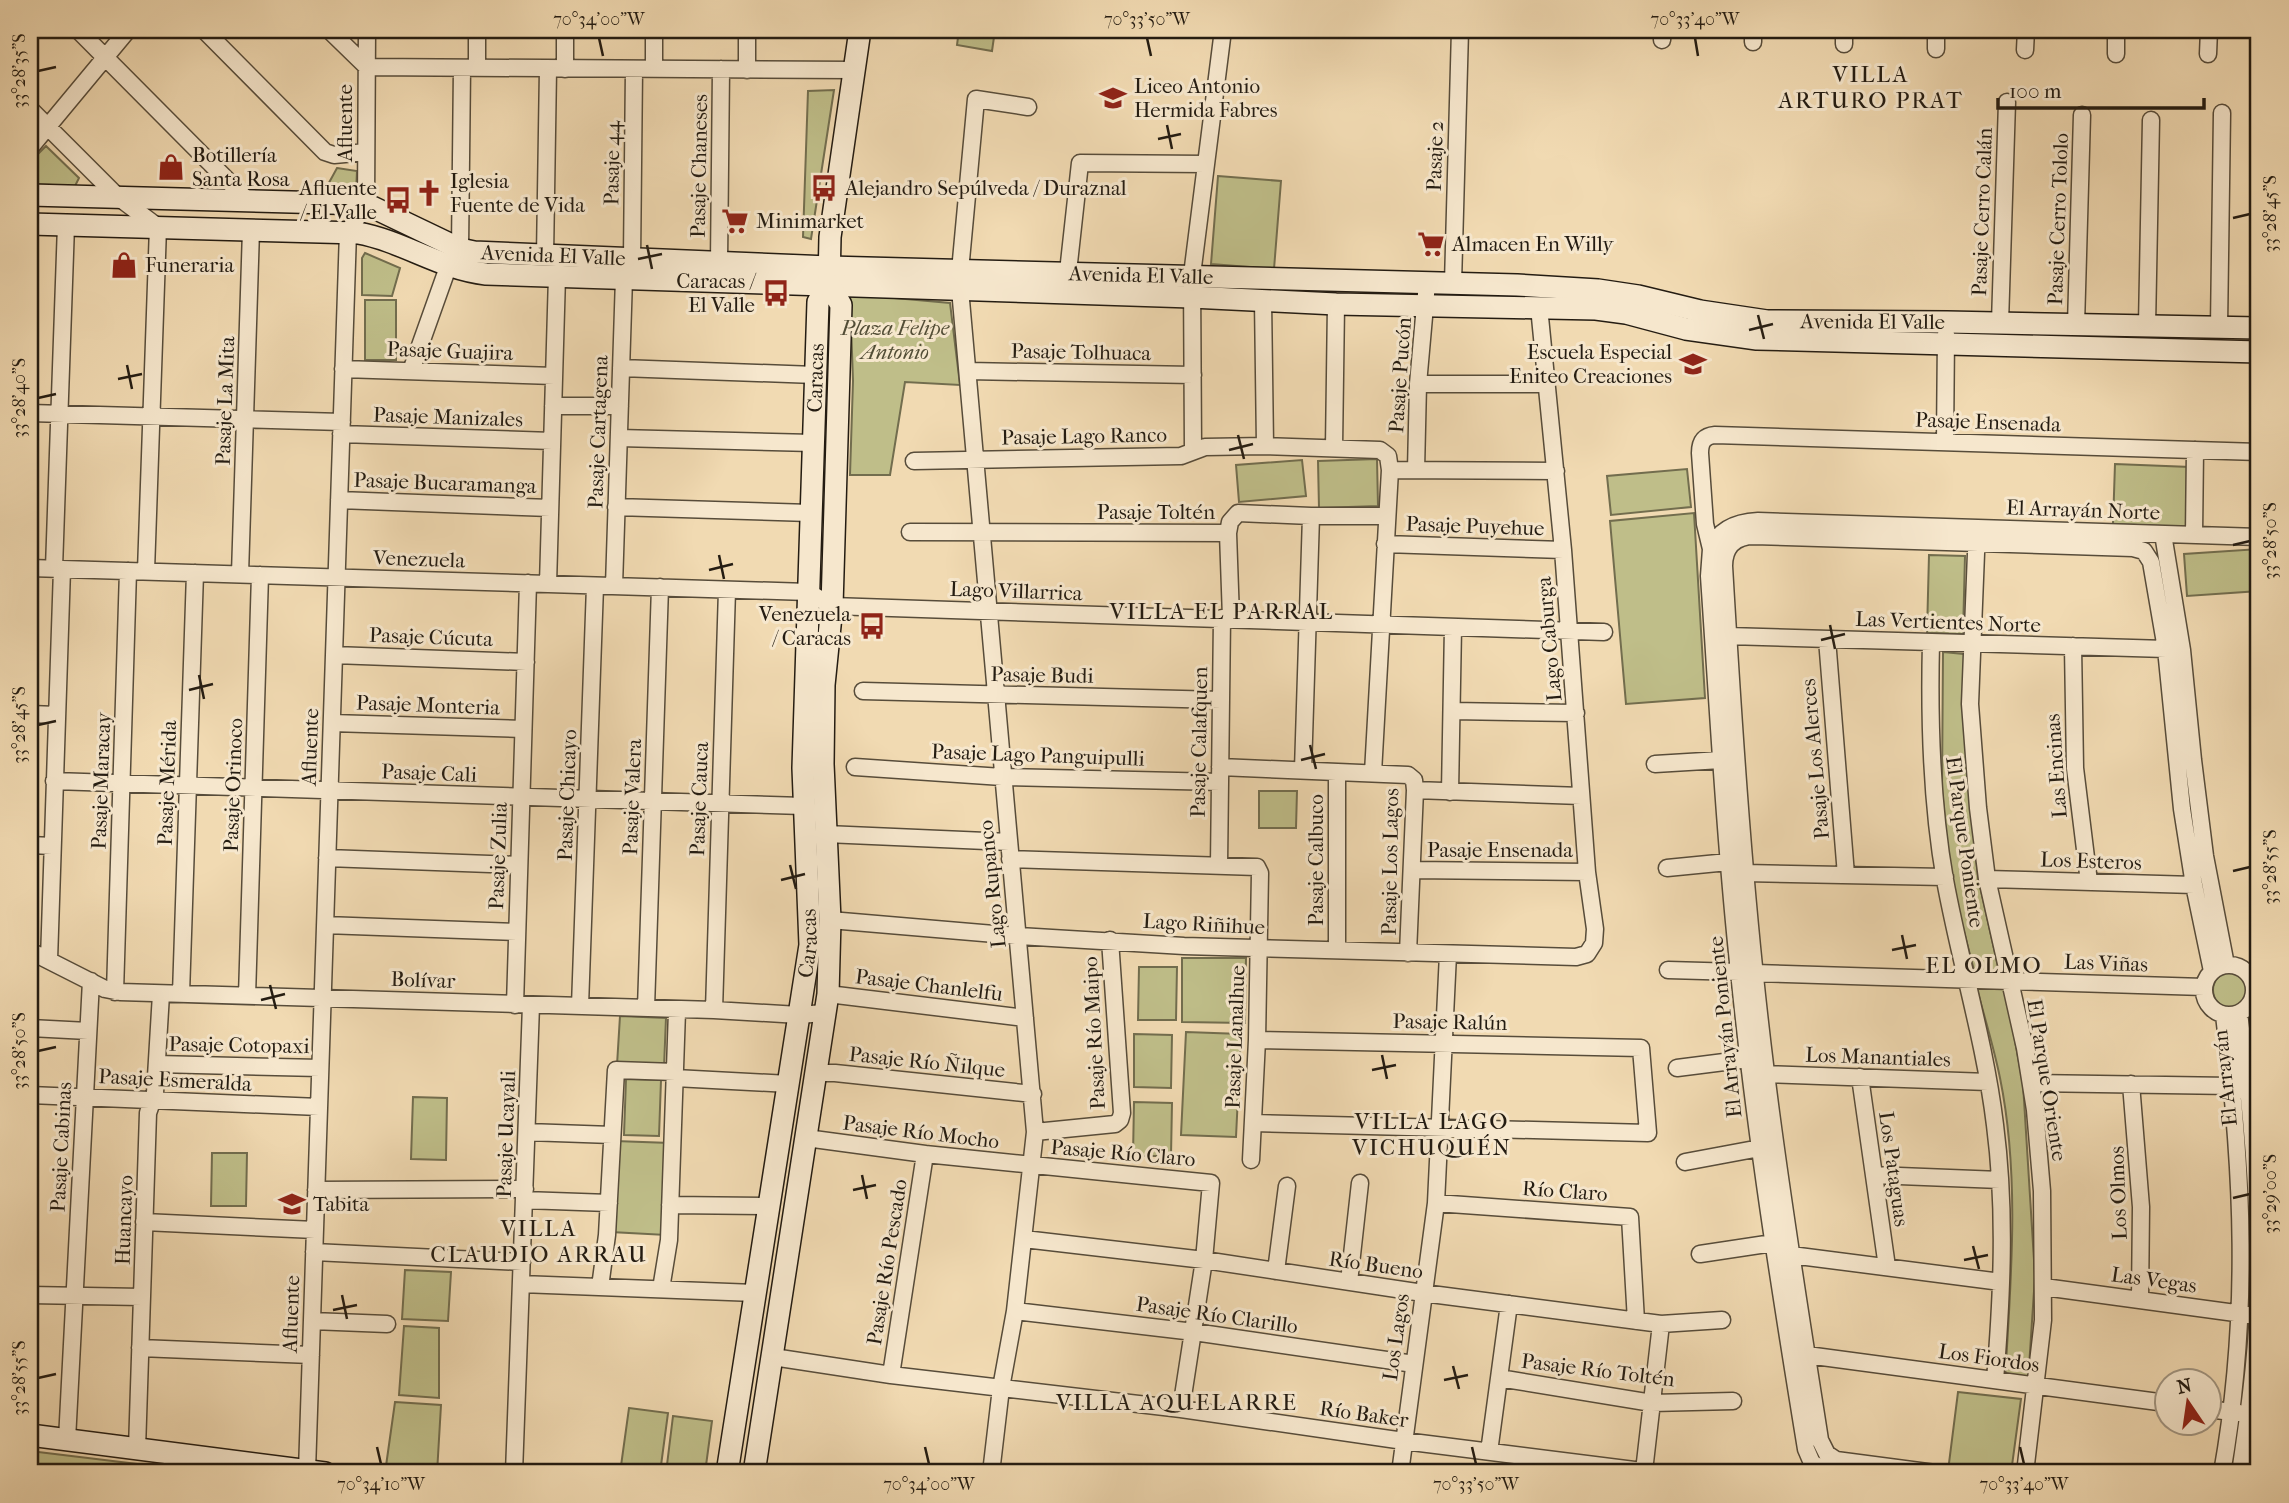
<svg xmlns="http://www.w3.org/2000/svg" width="2289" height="1503" viewBox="0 0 2289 1503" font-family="'IM FELL French Canon',serif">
<rect width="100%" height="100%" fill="#f1dab2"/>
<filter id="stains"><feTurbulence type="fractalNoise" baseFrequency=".00286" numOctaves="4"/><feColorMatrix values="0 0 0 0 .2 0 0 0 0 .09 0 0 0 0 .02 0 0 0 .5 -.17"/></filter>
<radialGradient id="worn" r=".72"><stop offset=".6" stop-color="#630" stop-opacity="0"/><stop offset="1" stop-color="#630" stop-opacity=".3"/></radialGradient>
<path fill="#bfbe89" stroke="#726d4e" stroke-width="2" d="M959,30H995L992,51L957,45Z
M834,90L811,239L803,237L808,91Z
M46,146L79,178L75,186L30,184V162Z
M337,168L357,171L356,193L325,190Z
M1218,176L1281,181L1274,269L1211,264Z
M365,253L400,268L392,296L362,295V258Z
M850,294L950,303L960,385L905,382L890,475H850L853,381Z
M365,300H396V360H365Z
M1377,459L1378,506L1319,508L1318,461Z
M1302,460L1306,496L1239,502L1236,465Z
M2115,464L2190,467L2188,527L2113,524Z
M1687,469L1691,507L1611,515L1607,476Z
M1694,513L1705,698L1626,704L1610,521Z
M2259,549V591L2187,596L2184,554Z
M1929,555L1965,556L1963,634L1927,633Z
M1943,652L1964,654L1967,770L1978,877L1999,971L1975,974L1950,878L1942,789Z
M1259,791H1297L1296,828H1259Z
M1182,958H1246L1245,1023L1182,1022Z
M1139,967H1177L1176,1020H1138Z
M2213 990a18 18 0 1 1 36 0a18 18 0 1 1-36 0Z
M2005,987L2023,1084L2035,1276L2028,1382L2005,1379C2011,1280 2020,1176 2000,1078C1994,1048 1985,1019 1977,989Z
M620,1016L666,1018L664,1067L617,1065Z
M1186,1032L1241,1034L1236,1137L1181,1135Z
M1134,1034L1172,1035L1171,1088L1134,1087Z
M626,1079L661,1080L659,1136L624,1135Z
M413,1097L447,1098L446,1160L411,1159Z
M1134,1102L1172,1103L1171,1156H1133Z
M615,1141L670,1143L666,1235L611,1232Z
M212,1153H247L246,1206H211Z
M405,1270L451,1272L448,1321L402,1319Z
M404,1326L439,1328V1398L399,1395Z
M1958,1392L2021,1399L2011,1473L1948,1471Z
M395,1402L441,1405L437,1473L386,1466Z
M629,1408L668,1413L660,1473H620Z
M673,1416L712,1421L705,1473H666Z
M30,1451L212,1473H30Z"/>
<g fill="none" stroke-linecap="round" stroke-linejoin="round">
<defs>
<path id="street" d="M78,30L248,201
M204,30L325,152L334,155L366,152
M329,30L367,67L854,70
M477,30V68
M654,30V69
M1662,40L1663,30
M1753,42V30
M1844,44V30
M1936,49V30
M2025,50L2026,30
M2116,54V30
M2208,54L2209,30
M565,69V30
M747,70V30
M30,109L118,197L158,227L146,571
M30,148L128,30
M460,249L462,68
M545,256L548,69
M632,259L634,69
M719,263L721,69
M1068,272L1080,163L1206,164
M1453,283L1460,30
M1263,300L1265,446
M2000,323L2007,102
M2076,325L2082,115
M2147,326L2151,120
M2219,327L2222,113
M621,368L815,375
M343,369L554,376
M411,371L448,267
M968,371L1193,375
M1418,384H1547
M553,406H620
M30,413L342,422
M341,434L552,441
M619,438L813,443
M1945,442L1946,334
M1334,447L1336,304
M1193,451L1192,275L1223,30
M914,461L1181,456L1205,447L1265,446L1380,450L1388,456L1390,470L1373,773
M1390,470L1556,471
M1416,470L1418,384L1427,283
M339,500L550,508
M616,507L810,513
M1977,528L1970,704L1978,808L1987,879L2025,1048L2035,1110L2042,1191L2043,1320L2025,1473
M910,532L1228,533
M2163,534L2182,650L2193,760L2205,856L2226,965
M2194,535L2195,450
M1385,544L1563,550
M1711,549C1719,529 1738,522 1758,521L2259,537
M30,568L808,592L832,606L1604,632
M54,568L66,225
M240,574L251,230
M548,584L557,276
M614,586L624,278
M1231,618L1228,533L1230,522L1238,513L1311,516H1387
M1728,636L2166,649
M1827,639L1846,875
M1931,642C1929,722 1931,801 1945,880C1960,962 1985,1042 1995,1125C2006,1210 2002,1295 1995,1380
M2073,646L2075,768L2089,882
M334,655L526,662
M863,691L1221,700
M1452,711L1576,713
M30,714L57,715
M332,723L523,729
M1655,764L1721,760
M855,767L1002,777L1220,782
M1220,767L1408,775L1414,780L1415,790L1408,953
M1303,770L1311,516
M1337,772V949
M54,781L803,806
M1415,790L1581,796
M1450,792L1453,627
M826,834L1009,842
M30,845L52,846
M327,858L519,865
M1010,859L1257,867L1260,873L1257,1040L1251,1160
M1219,865L1222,618
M1667,868L1728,862
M1412,870L1587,872
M1745,873L1945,877
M1987,879L2194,885
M830,920L1019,936L1184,946L1576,957L1587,954L1594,943L1595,929L1587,872L1563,550L1539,307
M325,925L517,932
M30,951L105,989L120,992L714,1010L799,1015L824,1013
M49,960L62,569
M2204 990a25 25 0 1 1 50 0a25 25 0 1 1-50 0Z
M1668,970L1739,972
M1755,973L2204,987
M115,992L128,571
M181,994L195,573
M828,994L1025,1018
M247,996L260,575
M515,1005L528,583
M580,1006L595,586
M646,1008L660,587
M714,1010L727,590
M2239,1013C2252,1110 2261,1210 2258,1308C2256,1363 2248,1419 2240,1473
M30,1028L88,1031
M157,1064L320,1068
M1677,1068L1748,1059
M816,1073H835L1033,1094
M1766,1074L1988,1082
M1860,1077L1887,1267
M675,1078L789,1084
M2031,1083L2232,1086L2240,1090
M2131,1084L2141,1207L2140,1300
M30,1095L319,1107
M1253,1123L1648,1133L1641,1048L1257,1040
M527,1132L612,1135
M1035,1132L1115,1124L1120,1120L1122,1113L1110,940
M806,1138L925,1154L1211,1183L1204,1260L1181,1409
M1685,1162L1760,1148
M1874,1175L2000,1180
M316,1190L525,1189
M524,1200L609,1203
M1436,1203L1630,1217L1636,1321
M670,1205L769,1206
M144,1222L315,1230
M1024,1239L1204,1260L1423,1293L1661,1324L1722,1320
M314,1252L522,1262
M1700,1254L1773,1243
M1791,1255L2001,1282
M1276,1271L1287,1186
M1349,1282L1360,1183
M521,1284L755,1293
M600,1287L607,1235L616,1070L675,1072
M2044,1287L2250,1315
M661,1289L669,1240L677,1011
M30,1295L142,1297
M1015,1311L1194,1332L1414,1364
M312,1321L387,1324
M140,1348L311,1355
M1807,1355L2166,1403
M773,1357L891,1375L1181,1409L1404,1441L1658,1473
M891,1375L925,1154
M1499,1378L1652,1403L1733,1401
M2208,1409L2239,1413
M67,1440L91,981
M137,1449L148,1113L155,1093L161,994
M1489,1452L1509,1304
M307,1471L348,232L366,204L367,30
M1644,1471L1661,1324
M514,1473L531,1005
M991,1473L1001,1388L1015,1311L1035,1132L960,289V271L976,99L1028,107
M1400,1473L1436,1203L1448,954
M1513,1473L1515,1455
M1829,1473L1812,1463L1806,1449C1780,1290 1755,1132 1739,972C1725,840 1718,708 1709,576L1711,549L1705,524L1700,453C1700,442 1704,436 1715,435L2259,452
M1935,1473L1836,1460L1827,1454L1820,1440C1801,1318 1781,1196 1766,1073C1745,905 1734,735 1724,566C1724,547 1735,536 1754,536L2133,548L2144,551L2151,562L2166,649L2182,809L2194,885L2212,971
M2222,1473C2250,1315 2243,1173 2224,1015"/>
<g id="secondary">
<path id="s1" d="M30,195L366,204L460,249L474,252L829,267L1517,285L1598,290L1638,296L1700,311L1767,321L1947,322L2259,328"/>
<path d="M30,224L358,233C403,241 440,269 486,274L1191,297L1336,304L1596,309L1626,313L1686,329L1757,339L2259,352"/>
<path d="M30,1435L325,1473"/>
<path id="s2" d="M727,1473L810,945L803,768L818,302L829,284L830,237L860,30"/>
<path d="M754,1473L828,994L830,920L823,764L824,685L832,606L841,305L829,284"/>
</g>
</defs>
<use href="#street" stroke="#574c3a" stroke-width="19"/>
<use href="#secondary" stroke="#241c12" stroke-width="24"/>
<use href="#street" stroke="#f6e7cd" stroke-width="16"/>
<use href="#secondary" stroke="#f6e7cd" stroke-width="21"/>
</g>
<path fill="none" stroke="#241c12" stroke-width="2.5" d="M599,38L603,56M1147,38L1151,56M1695,38L1698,56M38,71L56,67M1167,125L1172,149M1158,139L1181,134M2233,218L2250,214M647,245L652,269M638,259L662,254M1758,315L1764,339M1749,330L1773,324M127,365L132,389M118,379L142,374M38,398L56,394M1238,435L1244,459M1229,450L1253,444M2233,545L2250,541M719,555L724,579M709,570L733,564M1830,625L1835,649M1821,640L1845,634M199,675L204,699M189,690L213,684M38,725L56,721M1310,745L1316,769M1301,760L1325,754M790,865L796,889M2233,871L2250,867M781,880L805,874M1902,935L1907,959M1892,950L1916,945M270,985L276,1009M261,1000L285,994M38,1051L56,1047M1382,1055L1387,1079M1372,1070L1396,1065M862,1175L867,1199M853,1190L876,1185M2233,1198L2250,1194M1973,1246L1979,1269M1964,1260L1988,1255M342,1295L347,1319M333,1310L357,1305M1453,1366L1459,1389M38,1378L56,1374M1444,1380L1468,1375M377,1447L381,1464M925,1447L929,1464M1472,1447L1476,1464M2020,1447L2024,1464"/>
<defs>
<symbol id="school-bare" viewBox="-9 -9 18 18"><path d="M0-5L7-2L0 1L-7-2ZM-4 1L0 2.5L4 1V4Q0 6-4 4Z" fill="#8f2418" stroke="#f6e7cd" stroke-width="2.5" paint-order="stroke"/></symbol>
<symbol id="shop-bare" viewBox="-9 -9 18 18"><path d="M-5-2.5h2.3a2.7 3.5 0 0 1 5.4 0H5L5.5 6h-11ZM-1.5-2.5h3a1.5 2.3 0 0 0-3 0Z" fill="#8f2418" stroke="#f6e7cd" stroke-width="2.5" paint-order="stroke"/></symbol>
<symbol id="bus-bare" viewBox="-9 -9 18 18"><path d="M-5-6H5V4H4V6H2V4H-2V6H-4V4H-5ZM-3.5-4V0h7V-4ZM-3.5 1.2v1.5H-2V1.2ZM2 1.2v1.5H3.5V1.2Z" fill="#8f2418" stroke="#f6e7cd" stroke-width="2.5" paint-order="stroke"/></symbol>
<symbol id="church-bare" viewBox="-9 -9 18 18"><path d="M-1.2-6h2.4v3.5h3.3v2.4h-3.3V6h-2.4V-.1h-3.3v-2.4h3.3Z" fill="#8f2418" stroke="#f6e7cd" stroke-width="2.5" paint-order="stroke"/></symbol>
<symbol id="supermarket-bare" viewBox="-9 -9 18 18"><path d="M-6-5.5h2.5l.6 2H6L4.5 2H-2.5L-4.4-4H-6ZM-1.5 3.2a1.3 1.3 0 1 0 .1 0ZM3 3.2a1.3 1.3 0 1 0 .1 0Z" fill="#8f2418" stroke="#f6e7cd" stroke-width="2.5" paint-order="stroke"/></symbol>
</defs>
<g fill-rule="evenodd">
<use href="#school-bare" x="1094" y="79" width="38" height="38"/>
<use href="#shop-bare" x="152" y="148" width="38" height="38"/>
<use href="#bus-bare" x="805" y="169" width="38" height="38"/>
<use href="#church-bare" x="410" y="174" width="38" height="38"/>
<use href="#bus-bare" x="379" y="181" width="38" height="38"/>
<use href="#supermarket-bare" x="716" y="202" width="38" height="38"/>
<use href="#supermarket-bare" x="1412" y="225" width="38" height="38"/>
<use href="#shop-bare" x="105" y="246" width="38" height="38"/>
<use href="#bus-bare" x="757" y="274" width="38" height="38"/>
<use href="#school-bare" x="1674" y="345" width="38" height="38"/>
<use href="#bus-bare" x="853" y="607" width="38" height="38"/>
<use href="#school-bare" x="273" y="1185" width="38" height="38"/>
</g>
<g text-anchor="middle" stroke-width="6" stroke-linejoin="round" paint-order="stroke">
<g font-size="21" fill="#241c12" stroke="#f6e7cd" text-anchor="start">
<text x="1134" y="93">Liceo Antonio<tspan x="1134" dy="24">Hermida Fabres</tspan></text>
<text x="192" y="162">Botillería<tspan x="192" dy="24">Santa Rosa</tspan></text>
<text x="450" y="188">Iglesia<tspan x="450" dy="24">Fuente de Vida</tspan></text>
<text x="377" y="195" text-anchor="end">Afluente<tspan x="377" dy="24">/ El Valle</tspan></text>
<text x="845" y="195">Alejandro Sepúlveda / Duraznal</text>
<text x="756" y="228">Minimarket</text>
<text x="1452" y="251">Almacen En Willy</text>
<text x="145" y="272">Funeraria</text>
<text x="755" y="288" text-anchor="end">Caracas /<tspan x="755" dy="24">El Valle</tspan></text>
<text x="1672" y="359" text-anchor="end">Escuela Especial<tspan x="1672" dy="24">Eniteo Creaciones</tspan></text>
<text x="851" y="621" text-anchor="end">Venezuela<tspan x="851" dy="24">/ Caracas</tspan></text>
<text x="313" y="1211">Tabita</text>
</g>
<g font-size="21" fill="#241c12" stroke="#f6e7cd">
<text transform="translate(345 123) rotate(-90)" y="7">Afluente</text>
<text transform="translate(1435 156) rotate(-88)" y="7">Pasaje 2</text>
<text transform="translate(612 163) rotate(-89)" y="7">Pasaje 44</text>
<text transform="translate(699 166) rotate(-89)" y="7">Pasaje Chaneses</text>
<text transform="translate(1982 212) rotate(-88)" y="7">Pasaje Cerro Calán</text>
<text transform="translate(2058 219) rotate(-88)" y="7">Pasaje Cerro Tololo</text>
<text dy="7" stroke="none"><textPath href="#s1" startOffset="534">Avenida El Valle</textPath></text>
<text dy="7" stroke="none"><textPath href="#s1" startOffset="1122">Avenida El Valle</textPath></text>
<text dy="7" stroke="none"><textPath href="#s1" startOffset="1857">Avenida El Valle</textPath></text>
<text transform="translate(450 351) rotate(2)" y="7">Pasaje Guajira</text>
<text transform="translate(1081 352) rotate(1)" y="7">Pasaje Tolhuaca</text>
<text transform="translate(1400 375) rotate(-86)" y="7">Pasaje Pucón</text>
<text dy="7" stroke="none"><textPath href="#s2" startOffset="1102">Caracas</textPath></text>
<text transform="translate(225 401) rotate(-88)" y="7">Pasaje La Mita</text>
<text transform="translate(448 417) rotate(2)" y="7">Pasaje Manizales</text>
<text transform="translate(1988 422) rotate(2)" y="7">Pasaje Ensenada</text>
<text transform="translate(598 432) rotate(-88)" y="7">Pasaje Cartagena</text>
<text transform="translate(1084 436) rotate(-1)" y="7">Pasaje Lago Ranco</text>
<text transform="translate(445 483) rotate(2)" y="7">Pasaje Bucaramanga</text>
<text transform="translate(2083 510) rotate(2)" y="7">El Arrayán Norte</text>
<text x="1156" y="519">Pasaje Toltén</text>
<text transform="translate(1475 526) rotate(2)" y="7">Pasaje Puyehue</text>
<text transform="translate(419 559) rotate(2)" y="7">Venezuela</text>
<text transform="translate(1016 591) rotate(2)" y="7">Lago Villarrica</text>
<text transform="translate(1948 622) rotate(2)" y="7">Las Vertientes Norte</text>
<text transform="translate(431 637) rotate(2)" y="7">Pasaje Cúcuta</text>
<text transform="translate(1549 639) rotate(-95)" y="7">Lago Caburga</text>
<text transform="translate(1042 675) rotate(1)" y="7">Pasaje Budi</text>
<text transform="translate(428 705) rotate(2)" y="7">Pasaje Monteria</text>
<text transform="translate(1199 742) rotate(-89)" y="7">Pasaje Calafquen</text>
<text transform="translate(310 747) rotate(-88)" y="7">Afluente</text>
<text transform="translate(1038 755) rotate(2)" y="7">Pasaje Lago Panguipulli</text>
<text transform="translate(1815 759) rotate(-95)" y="7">Pasaje Los Alerces</text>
<text transform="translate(2056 766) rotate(-94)" y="7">Las Encinas</text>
<text transform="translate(429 773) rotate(2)" y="7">Pasaje Cali</text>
<text transform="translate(101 781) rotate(-88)" y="7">Pasaje Maracay</text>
<text transform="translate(167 783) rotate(-88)" y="7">Pasaje Mérida</text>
<text transform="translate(233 785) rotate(-88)" y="7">Pasaje Orinoco</text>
<text transform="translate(567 795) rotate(-88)" y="7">Pasaje Chicayo</text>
<text transform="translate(632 797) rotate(-88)" y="7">Pasaje Valera</text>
<text transform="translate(699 799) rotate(-88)" y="7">Pasaje Cauca</text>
<text transform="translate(1965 842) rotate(82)" y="7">El Parque Poniente</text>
<text x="1500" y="857">Pasaje Ensenada</text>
<text transform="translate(498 856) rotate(-88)" y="7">Pasaje Zulia</text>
<text transform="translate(1316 860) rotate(-90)" y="7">Pasaje Calbuco</text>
<text transform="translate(2091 861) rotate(2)" y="7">Los Esteros</text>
<text transform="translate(1390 862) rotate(-89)" y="7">Pasaje Los Lagos</text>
<text transform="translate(992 884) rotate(-96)" y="7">Lago Rupanco</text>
<text transform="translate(1204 924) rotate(3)" y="7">Lago Riñihue</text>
<text dy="7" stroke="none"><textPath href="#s2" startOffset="536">Caracas</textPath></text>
<text transform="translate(2106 963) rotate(2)" y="7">Las Viñas</text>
<text transform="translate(423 980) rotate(2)" y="7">Bolívar</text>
<text transform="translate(929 985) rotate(7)" y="7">Pasaje Chanlelfu</text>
<text transform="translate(1450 1022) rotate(1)" y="7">Pasaje Ralún</text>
<text transform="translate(1725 1027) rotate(-96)" y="7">El Arrayán Poniente</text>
<text transform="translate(1094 1033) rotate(-93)" y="7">Pasaje Río Maipo</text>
<text transform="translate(1235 1037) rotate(-88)" y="7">Pasaje Lanalhue</text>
<text transform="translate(239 1045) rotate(1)" y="7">Pasaje Cotopaxi</text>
<text transform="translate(1878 1057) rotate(2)" y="7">Los Manantiales</text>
<text transform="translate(927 1062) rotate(6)" y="7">Pasaje Río Ñilque</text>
<text transform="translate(2225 1078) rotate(-96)" y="7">El Arrayán</text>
<text transform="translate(175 1080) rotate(3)" y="7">Pasaje Esmeralda</text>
<text transform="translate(2047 1080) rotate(81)" y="7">El Parque Oriente</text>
<text transform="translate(921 1132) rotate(7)" y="7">Pasaje Río Mocho</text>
<text transform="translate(506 1134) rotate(-88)" y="7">Pasaje Ucayali</text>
<text transform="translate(61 1147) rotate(-87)" y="7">Pasaje Cabinas</text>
<text transform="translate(1123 1153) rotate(5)" y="7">Pasaje Río Claro</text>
<text transform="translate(1894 1169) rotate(82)" y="7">Los Pataguas</text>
<text transform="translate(1565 1191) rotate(4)" y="7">Río Claro</text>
<text transform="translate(2118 1193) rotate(-92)" y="7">Los Olmos</text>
<text transform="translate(124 1220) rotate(-88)" y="7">Huancayo</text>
<text transform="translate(887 1262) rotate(-81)" y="7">Pasaje Río Pescado</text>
<text transform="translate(1376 1265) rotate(8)" y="7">Río Bueno</text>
<text transform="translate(2154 1280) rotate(8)" y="7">Las Vegas</text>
<text transform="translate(291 1314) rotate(-88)" y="7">Afluente</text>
<text transform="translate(1217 1315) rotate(8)" y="7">Pasaje Río Clarillo</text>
<text transform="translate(1396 1337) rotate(-82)" y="7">Los Lagos</text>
<text transform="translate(1989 1358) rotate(8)" y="7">Los Fiordos</text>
<text transform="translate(1598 1370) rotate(7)" y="7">Pasaje Río Toltén</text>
<text transform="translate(1364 1414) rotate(8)" y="7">Río Baker</text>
</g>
<g font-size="21" font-style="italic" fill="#524d36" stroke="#f6e7cd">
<text x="895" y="335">Plaza Felipe<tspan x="895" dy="24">Antonio</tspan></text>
</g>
<g font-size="23" letter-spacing="2" fill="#241c12" stroke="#f6e7cd">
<text x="1871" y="82">VILLA<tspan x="1871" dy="26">ARTURO PRAT</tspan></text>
<text x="1222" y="619">VILLA EL PARRAL</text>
<text x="1984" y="973">EL OLMO</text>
<text x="1432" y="1129">VILLA LAGO<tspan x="1432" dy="26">VICHUQUÉN</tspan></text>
<text x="539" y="1236">VILLA<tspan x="539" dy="26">CLAUDIO ARRAU</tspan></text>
<text x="1177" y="1410">VILLA AQUELARRE</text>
</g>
</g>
<rect width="2289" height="1503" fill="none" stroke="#f1dab2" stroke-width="77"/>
<g transform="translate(2188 1402) rotate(347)"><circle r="33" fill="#f6e7cd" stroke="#a29682" stroke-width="2"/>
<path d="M0-5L12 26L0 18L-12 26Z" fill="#8f2418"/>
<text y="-10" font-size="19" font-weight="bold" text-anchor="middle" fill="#241c12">N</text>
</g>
<path d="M1998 98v10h206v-10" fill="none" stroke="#241c12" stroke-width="3.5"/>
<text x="2009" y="98" font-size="21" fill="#241c12" stroke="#f6e7cd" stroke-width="5" paint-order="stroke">100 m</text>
<rect x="38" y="38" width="2212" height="1426" fill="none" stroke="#241c12" stroke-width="2.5"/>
<g font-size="18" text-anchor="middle" fill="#241c12">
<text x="599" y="25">70°34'00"W</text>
<text x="1147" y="25">70°33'50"W</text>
<text x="1695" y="25">70°33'40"W</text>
<text transform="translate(19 71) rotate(-90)" y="6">33°28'35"S</text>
<text transform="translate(2270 214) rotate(-90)" y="6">33°28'45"S</text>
<text transform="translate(19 398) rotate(-90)" y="6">33°28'40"S</text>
<text transform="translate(2270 541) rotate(-90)" y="6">33°28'50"S</text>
<text transform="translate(19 725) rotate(-90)" y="6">33°28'45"S</text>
<text transform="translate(2270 867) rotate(-90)" y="6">33°28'55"S</text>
<text transform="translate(19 1051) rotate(-90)" y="6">33°28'50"S</text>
<text transform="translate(2270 1194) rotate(-90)" y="6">33°29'00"S</text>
<text transform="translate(19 1378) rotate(-90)" y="6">33°28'55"S</text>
<text x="381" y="1490">70°34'10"W</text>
<text x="929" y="1490">70°34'00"W</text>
<text x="1476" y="1490">70°33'50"W</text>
<text x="2024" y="1490">70°33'40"W</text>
</g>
<rect width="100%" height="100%" filter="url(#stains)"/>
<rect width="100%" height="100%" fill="url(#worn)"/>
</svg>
